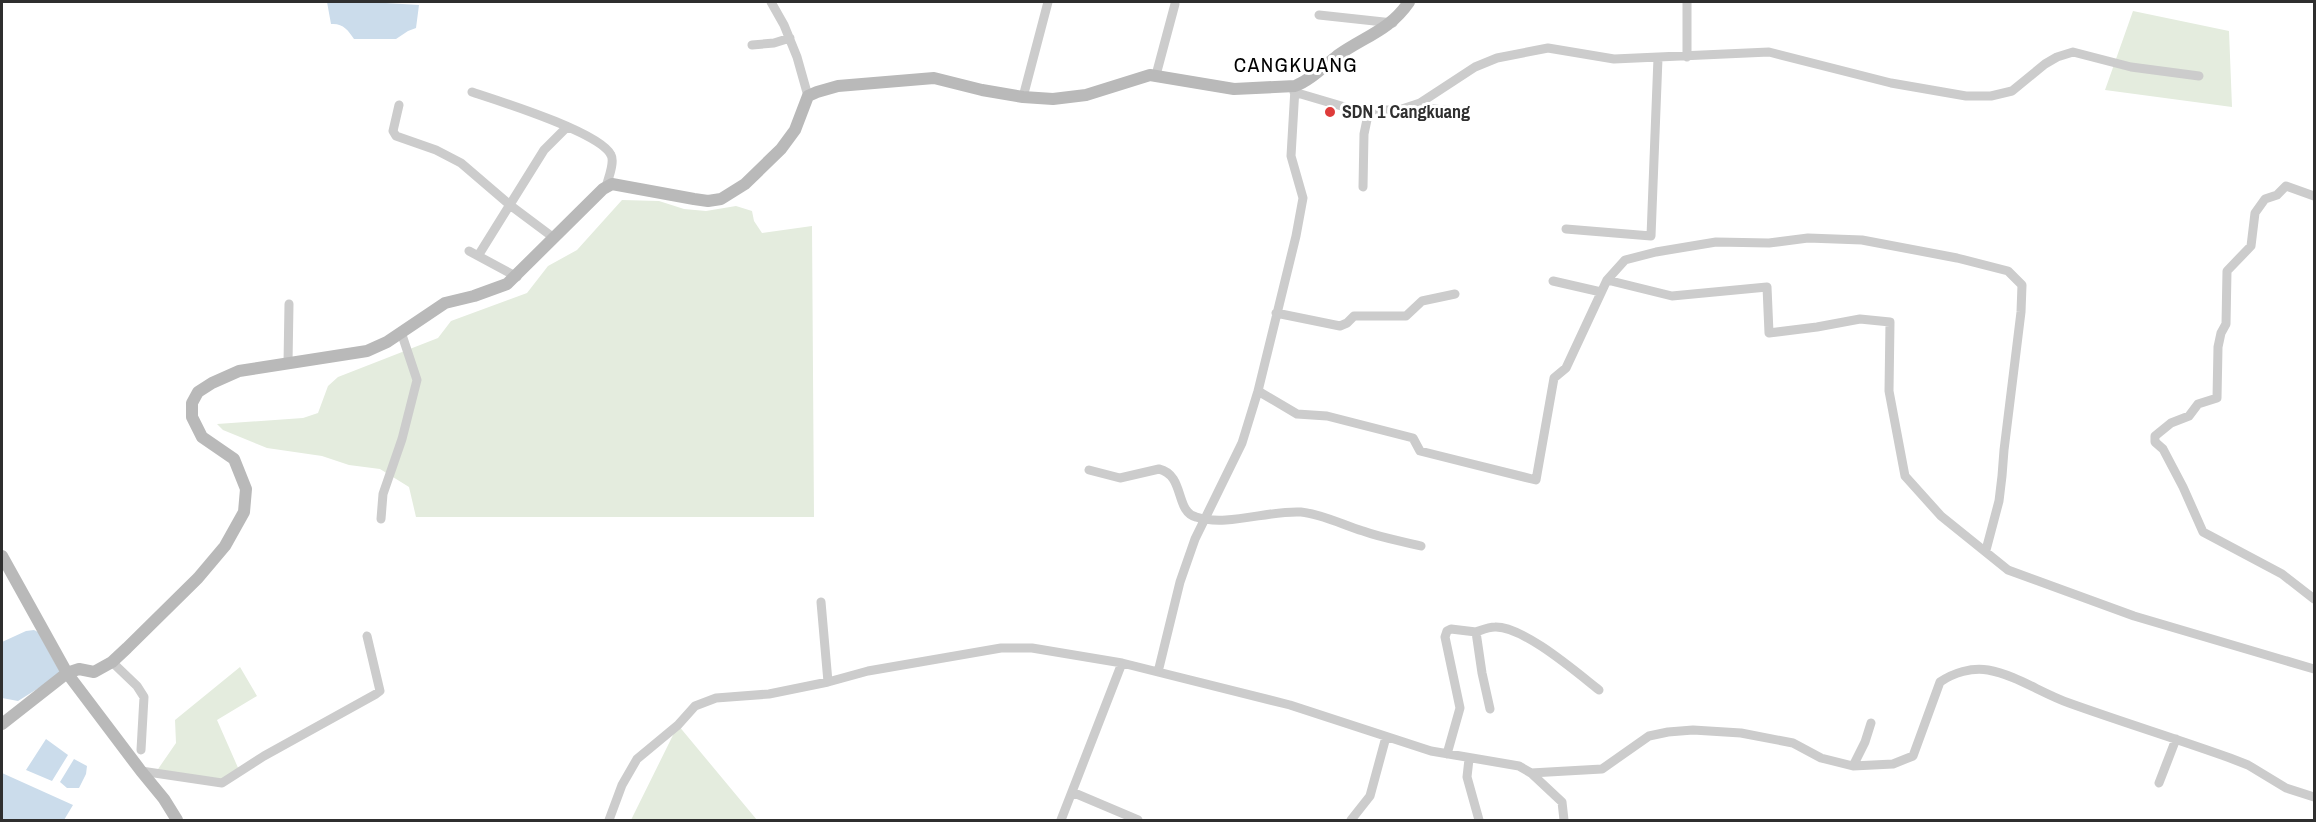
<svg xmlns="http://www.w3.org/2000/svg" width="2316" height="822" viewBox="0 0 2316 822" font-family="'Archivo Narrow',sans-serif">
<rect width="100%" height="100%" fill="#fff"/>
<path fill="#e4ecde" d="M2133,11L2229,31L2232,107L2105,90Z
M622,200L659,201L684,209L706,211L736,206L752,211L754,221L762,233L812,226L814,517H416L409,487L380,469L349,465L322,456L267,448L223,430L217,424L303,418L318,413L328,386L338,377L438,338L451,321L527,293L548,266L577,250Z
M240,667L257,696L217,720L239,770L223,780L156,772L176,743L175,720Z
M678,725L757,820H631Z"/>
<path fill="#cbdceb" d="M327,2H369L419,5L416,28L408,31L396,39H354C348,30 343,23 331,24Z
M34,630L38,632L61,674L18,701L2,698V642L26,631Z
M46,739L68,755L52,781L26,770Z
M74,759L87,766L86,774L79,788H67L60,782Z
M2,773L73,805L64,820H2Z"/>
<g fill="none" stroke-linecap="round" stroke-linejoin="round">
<path stroke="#ccc" stroke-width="9" d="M771,2L784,25L797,57L808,96
M1319,15L1393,23
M752,45L774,43L790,38
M1687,57V2
M1156,75L1175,4
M472,92C499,101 600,132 611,155C615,162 608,179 606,187
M1294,92L1355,110H1399L1420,103L1475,67L1497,58L1548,48L1614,59L1769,52L1891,83L1966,96H1991L2012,91L2045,64L2057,57L2073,52L2131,67L2199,76
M1023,97L1048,2
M1420,103L1423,108L1456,111
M399,105L393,131L396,136L436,150L461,163L510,205L554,238
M1363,187L1364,134L1369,110
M2314,196L2286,186L2277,195L2265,199L2255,213L2251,246L2227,271L2226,324L2221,333L2218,347L2217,398L2198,404L2189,416L2171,423L2155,436V442L2163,449L2183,487L2203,532L2282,574L2314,599
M1566,229L1651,236L1658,58
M469,251L517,277
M478,256L544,150L567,127
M1607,280L1672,296L1767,287L1769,333L1817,327L1860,319L1890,322L1889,391L1905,476L1941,516L2008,570L2134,616L2314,669
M1553,281L1601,292
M1276,313L1340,326L1347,323L1354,316H1406L1422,301L1455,294
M288,363L289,304
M1258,391L1297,414L1327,416L1413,438L1420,451L1536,480L1554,378L1566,368L1607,280L1625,260L1656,252L1716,242L1769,243L1808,238L1862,240L1957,258L2008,271L2022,285L2021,312L2004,450L2002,476L1999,501L1986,550
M1089,470L1120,478L1159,469C1185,475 1175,512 1196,517C1227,527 1269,510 1301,512C1322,514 1343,525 1363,531C1382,538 1402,541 1421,546
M381,519L383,494L402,439L417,380L401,332
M821,602L828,682
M1476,632C1482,630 1488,627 1495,627C1523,626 1576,672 1599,690
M112,662L137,686L144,697L141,750
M1158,672L1180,582L1195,539L1242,443L1258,391L1296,236L1303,198L1291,156L1295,88
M1447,754L1460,708L1445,637L1447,631L1451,629L1476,632L1482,673L1490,709
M1469,759L1467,777L1479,820
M1853,766L1865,742L1871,723
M141,771L222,783L264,756L376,694L380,691L367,636
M1531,773L1602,769L1649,736L1668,732L1693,730L1741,733L1793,743L1821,758L1853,766L1893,764L1913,756L1940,682C1953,673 1972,667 1988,670C2016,675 2041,693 2069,703C2122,722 2177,739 2230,758L2248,765L2286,788L2314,797
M2159,783L2176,739
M1072,792L1138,820
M609,820L622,785L637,759L678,725L695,706L716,698L769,694L828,682L868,671L1001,648H1032L1122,663L1290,705L1431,751L1519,766L1531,773L1562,802L1564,820
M1061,820L1122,663
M1351,820L1370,796L1386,737"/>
<path stroke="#b9b9b9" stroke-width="12" d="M2,556L67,673L141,771L164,799L177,820
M2,724L67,673L79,669L94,672L112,662L127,648L198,578L225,546L244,512L246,489L234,459L202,437L192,417V403L198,392L212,383L239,371L367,351L387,342L445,303L474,296L507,284L603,189L612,184L694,199L708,201L721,199L745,184L781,149L795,130L808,96L817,92L838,86L934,78L982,90L1023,97L1053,99L1086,95L1150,75L1234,89L1295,86C1311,80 1324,66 1337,56C1365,36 1389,31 1409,2"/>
</g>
<circle fill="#de3b3a" stroke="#fff" stroke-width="2" cx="1330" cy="112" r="6"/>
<g text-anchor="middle" stroke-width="6" stroke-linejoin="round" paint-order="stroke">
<g font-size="18" font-weight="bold" fill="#2f2f2f" stroke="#fff" text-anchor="start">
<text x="1342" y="118">SDN 1 Cangkuang</text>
</g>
<g font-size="21" letter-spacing="1.5" fill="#000" stroke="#fff">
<text x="1296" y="72">CANGKUANG</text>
</g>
</g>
<rect width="2316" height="822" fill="none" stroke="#2f2f2f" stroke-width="6"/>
</svg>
